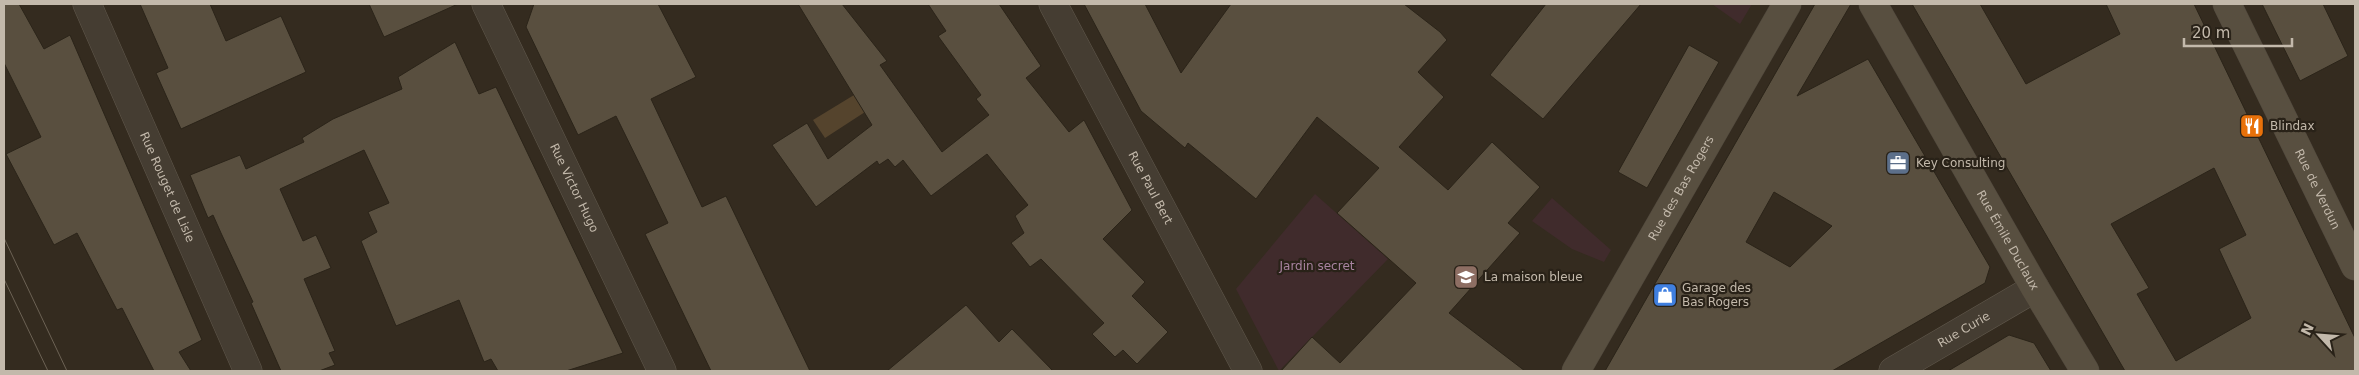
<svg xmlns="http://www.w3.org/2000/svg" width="2359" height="375" viewBox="0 0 2359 375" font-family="'DejaVu Sans',sans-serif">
<rect width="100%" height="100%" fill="#342b1f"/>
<path fill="#402b2c" d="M1712,4H1752L1740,24Z
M1315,194L1388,259L1279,371L1236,289Z
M1552,198L1611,250L1604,262L1572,249L1532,221Z"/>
<path fill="#55442d" d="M854,95L865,112L825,138L813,120Z"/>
<path fill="#594f3f" stroke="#2b2419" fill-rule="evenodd" d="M4,4H19L44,49L70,35L202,340L179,352L191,371H154L122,308L117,310L77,233L54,245L6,154L41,137L4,63Z
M140,4H210L226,41L281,16L306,72L181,129L156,73L168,68Z
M369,4H458L384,37Z
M534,4H658L696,77L651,99L702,207L726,196L810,371H711L645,234L668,223L644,173L616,116L578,135L526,27Z
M798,4H842L887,61L880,65L942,152L989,115L976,99L981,95L938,36L946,31L928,4H999L1041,66L1026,78L1069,132L1084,120L1132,210L1103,239L1145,282L1132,296L1168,332L1137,364L1123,350L1115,357L1092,334L1104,323L1041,259L1030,267L1011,243L1024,233L1015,216L1028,205L987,154L931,196L903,160L895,167L888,159L879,165L877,161L816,207L772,145L807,123L828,159L872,125Z
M1084,4H1145L1181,73L1231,4H1404L1440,32L1447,40L1418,72L1444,97L1399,147L1448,190L1492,142L1540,187L1508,223L1520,233L1449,313L1525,371H1281L1312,337L1340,363L1416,283L1337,213L1379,168L1317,117L1256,199L1188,143L1185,148L1141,111Z
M1546,4H1641L1543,119L1490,75Z
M1815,4H1851L1797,96L1868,59L1990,267L1985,283L1832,371H1605ZM1774,192L1832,226L1790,267L1746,242Z
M1912,4H1980L2026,84L2120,34L2106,4H2194L2355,338V371H2125ZM2214,168L2246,235L2219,249L2251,318L2176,361L2137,294L2149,288L2111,224Z
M2262,4H2323L2348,56L2300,81Z
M455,42L479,94L496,87L623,353L566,371H498L491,359L484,362L459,300L396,326L361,241L377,232L368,212L389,203L364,150L280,189L303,241L316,235L331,268L304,279L335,351L329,353L335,365L319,371H281L251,303L253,302L221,233L213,215L208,218L190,175L240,155L246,169L304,142L302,138L333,119L402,89L398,77Z
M1689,45L1719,62L1647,188L1618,172Z
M966,305L999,342L1012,329L1053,371H887Z
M2009,335L2034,343L2051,371H1948Z"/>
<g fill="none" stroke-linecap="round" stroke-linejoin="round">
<defs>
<g id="street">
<path id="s1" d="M87,4L248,371"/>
<path id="s2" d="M486,4L662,371"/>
<path id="s3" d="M1053,4L1248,371"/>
<path id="s4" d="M1893,371L2035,288"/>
</g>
<g id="secondary">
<path id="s5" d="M1873,4L2035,288L2085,371"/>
<path id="s6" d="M2227,4L2355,266"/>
<path id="s7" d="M1576,371L1787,4"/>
</g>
</defs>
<use href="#street" stroke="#60584c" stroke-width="29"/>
<use href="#secondary" stroke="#4e463b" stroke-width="29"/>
<use href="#street" stroke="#453d32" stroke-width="28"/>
<use href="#secondary" stroke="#584f40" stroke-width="28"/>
<path stroke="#6c6254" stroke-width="1" d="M4,238L67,371
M4,279L48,371"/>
</g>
<defs>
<symbol id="restaurant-square" viewBox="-11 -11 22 22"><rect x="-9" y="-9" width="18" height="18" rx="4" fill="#e8710a" stroke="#292218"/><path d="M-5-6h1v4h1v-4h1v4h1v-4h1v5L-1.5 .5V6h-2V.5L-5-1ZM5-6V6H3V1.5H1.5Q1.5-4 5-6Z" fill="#fff"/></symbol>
<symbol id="office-square" viewBox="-11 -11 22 22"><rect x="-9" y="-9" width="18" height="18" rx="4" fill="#5c6f8a" stroke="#292218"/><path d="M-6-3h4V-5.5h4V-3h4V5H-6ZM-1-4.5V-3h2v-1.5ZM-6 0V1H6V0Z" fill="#fff"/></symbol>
<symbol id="school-square" viewBox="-11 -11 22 22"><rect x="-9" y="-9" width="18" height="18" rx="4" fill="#8d6e63" stroke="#292218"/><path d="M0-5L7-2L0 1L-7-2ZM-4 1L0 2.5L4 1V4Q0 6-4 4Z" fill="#fff"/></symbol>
<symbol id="shop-square" viewBox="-11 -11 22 22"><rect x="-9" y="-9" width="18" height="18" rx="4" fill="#3f7fe0" stroke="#292218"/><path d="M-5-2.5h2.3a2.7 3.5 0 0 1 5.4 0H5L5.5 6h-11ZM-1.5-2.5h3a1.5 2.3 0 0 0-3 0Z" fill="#fff"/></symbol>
</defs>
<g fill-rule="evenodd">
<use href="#restaurant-square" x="2238" y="112" width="28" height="28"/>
<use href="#office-square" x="1884" y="149" width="28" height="28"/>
<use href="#school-square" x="1452" y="263" width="28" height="28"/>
<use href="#shop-square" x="1651" y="281" width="28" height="28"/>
</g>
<g text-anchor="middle" stroke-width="4.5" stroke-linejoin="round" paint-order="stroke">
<g font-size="12" fill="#c3b9ab" stroke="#292218" text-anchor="start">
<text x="2270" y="130">Blindax</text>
<text x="1916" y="167">Key Consulting</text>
<text x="1484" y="281">La maison bleue</text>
<text x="1682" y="292">Garage des<tspan x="1682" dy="14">Bas Rogers</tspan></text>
</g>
<g font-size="12" fill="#c3b9ab" stroke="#292218">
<text dy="4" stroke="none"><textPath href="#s2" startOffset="204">Rue Victor Hugo</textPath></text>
<text dy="4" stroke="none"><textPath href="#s7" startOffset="211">Rue des Bas Rogers</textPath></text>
<text dy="4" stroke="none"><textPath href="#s1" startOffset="200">Rue Rouget de Lisle</textPath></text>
<text dy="4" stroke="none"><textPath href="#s3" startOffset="208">Rue Paul Bert</textPath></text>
<text dy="4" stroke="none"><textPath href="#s6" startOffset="206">Rue de Verdun</textPath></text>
<text dy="4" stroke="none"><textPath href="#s5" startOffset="272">Rue Émile Duclaux</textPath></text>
<text dy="4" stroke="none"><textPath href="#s4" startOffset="82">Rue Curie</textPath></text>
</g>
<g font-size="12" fill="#a883a0" stroke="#292218">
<text x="1317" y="270">Jardin secret</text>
</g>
</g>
<rect width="2359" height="375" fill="none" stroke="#c3b9ab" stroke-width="10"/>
<g transform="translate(2319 335) rotate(296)" stroke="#292218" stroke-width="4" paint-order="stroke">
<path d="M0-4L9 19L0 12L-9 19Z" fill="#c3b9ab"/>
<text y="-8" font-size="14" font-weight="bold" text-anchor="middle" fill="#c3b9ab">N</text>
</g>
<path d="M2184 38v8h108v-8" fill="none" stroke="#c3b9ab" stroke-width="2.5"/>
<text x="2192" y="38" font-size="15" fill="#c3b9ab" stroke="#292218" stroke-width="4" paint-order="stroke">20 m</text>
</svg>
